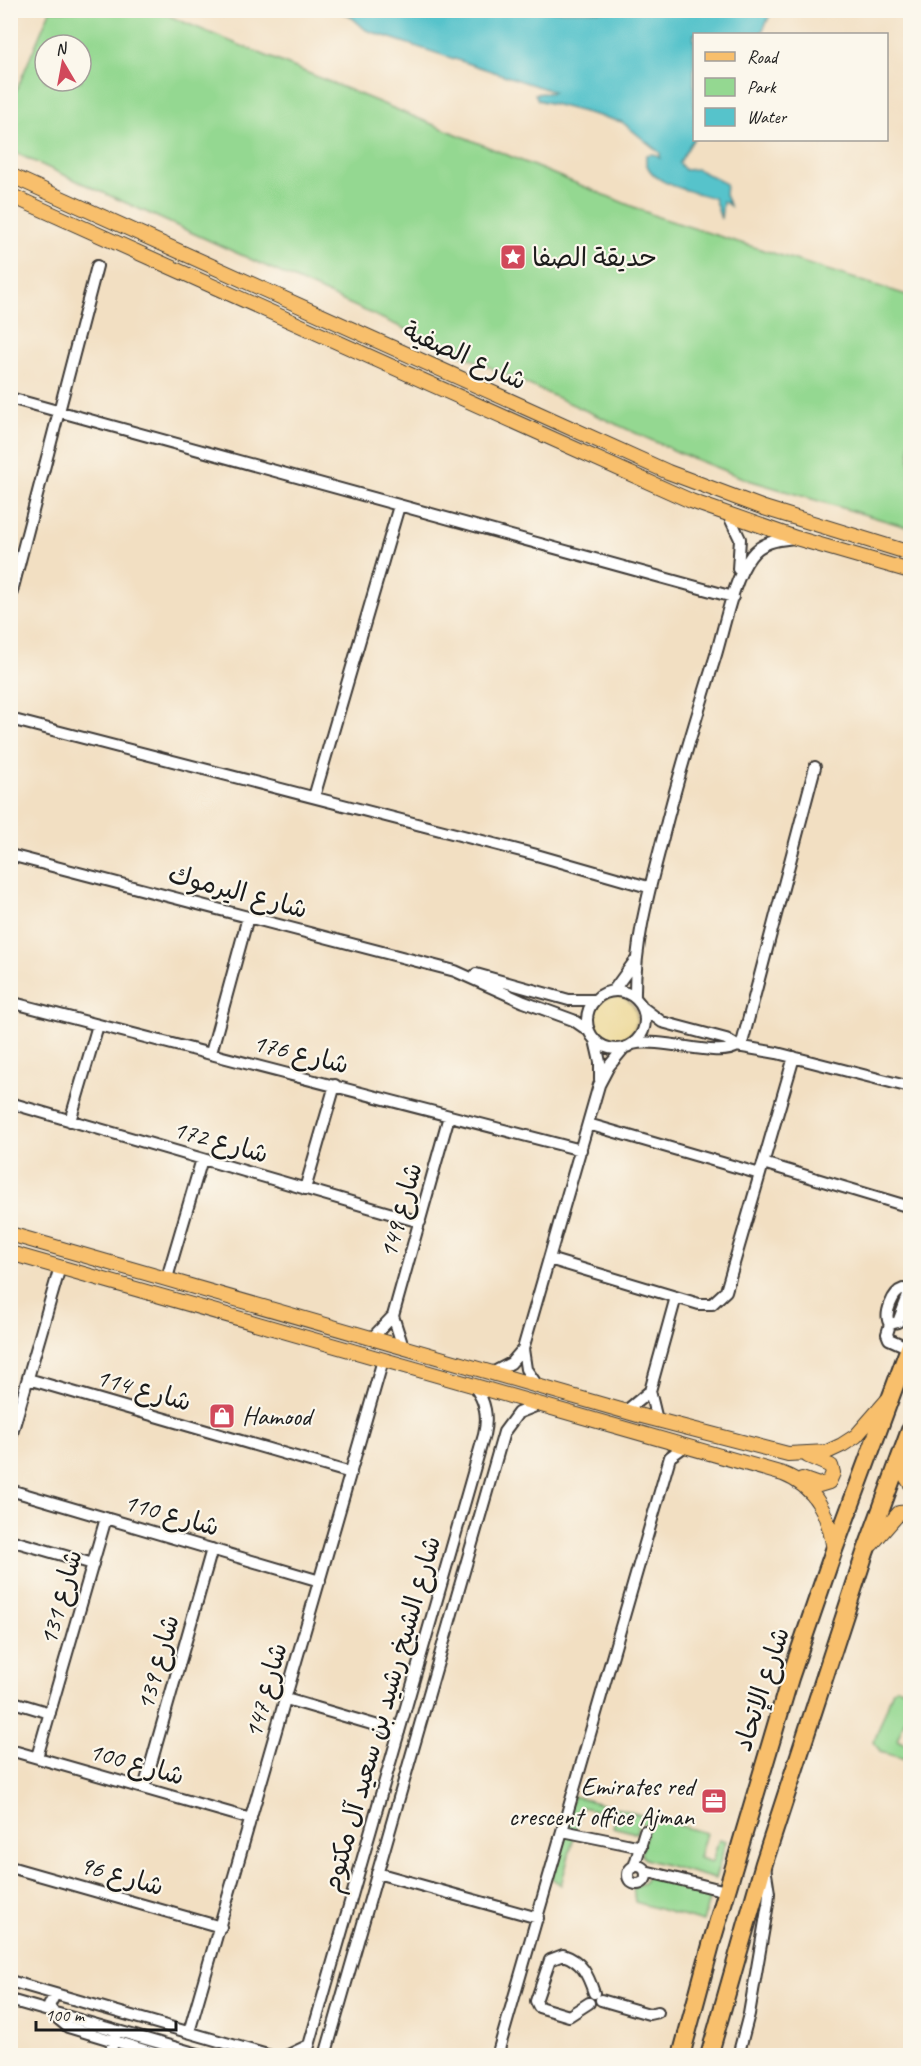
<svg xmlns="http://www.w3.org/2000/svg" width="921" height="2066" viewBox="0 0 921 2066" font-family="Caveat,'Playpen Sans Arabic',sans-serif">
<rect width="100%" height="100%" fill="#fbf7ec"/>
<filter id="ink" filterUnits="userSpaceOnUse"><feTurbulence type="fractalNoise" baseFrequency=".0167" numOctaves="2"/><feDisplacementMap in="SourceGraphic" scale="12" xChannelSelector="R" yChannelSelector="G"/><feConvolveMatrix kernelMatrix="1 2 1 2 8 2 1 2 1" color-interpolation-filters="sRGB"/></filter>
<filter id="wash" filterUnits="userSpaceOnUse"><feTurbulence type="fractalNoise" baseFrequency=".008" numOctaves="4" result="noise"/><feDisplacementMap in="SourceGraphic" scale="24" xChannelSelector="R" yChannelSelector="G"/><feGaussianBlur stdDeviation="1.35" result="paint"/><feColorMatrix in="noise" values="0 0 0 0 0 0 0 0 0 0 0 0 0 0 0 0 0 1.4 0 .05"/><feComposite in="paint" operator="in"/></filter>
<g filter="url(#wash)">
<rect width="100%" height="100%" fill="#f2dfc2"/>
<path fill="#94d891" stroke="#587a56" stroke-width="1.5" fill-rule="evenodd" d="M50,11H157L658,217L910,296V528L748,480L682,454L11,151V103ZM45,45H81V81H45Z
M897,1687L910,1692V1706L897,1740L910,1746L909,1760L880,1752L874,1742L893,1690Z
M573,1796L706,1833L699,1858L712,1862L719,1839L726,1841L715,1879L645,1859L641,1853L649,1825L639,1822L636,1833L613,1827L616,1816L582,1807L561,1885L550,1877Z
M650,1871L712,1889L703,1922L635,1902L633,1887L644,1883Z"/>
<path fill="#eeda9e" stroke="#857b5d" stroke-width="1.5" d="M593 1018a22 22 0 1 1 44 0a22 22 0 1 1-44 0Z"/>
<path fill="#56c3cb" stroke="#397074" stroke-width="1.5" d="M335,11H772L761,34H694V138L679,163L685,170L697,169L726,184L725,195L730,206L723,201L721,219L714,198C693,191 642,184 646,155L654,154L660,158V153L622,122L538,100L535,94L555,92L366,30L349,15Z"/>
</g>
<g filter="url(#ink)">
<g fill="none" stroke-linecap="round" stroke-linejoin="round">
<defs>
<path id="minor" d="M10,398L733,597
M729,516L740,539L738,569
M10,599L97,266
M10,719L533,854L648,887
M314,797L399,506
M10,855L455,971L524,1002L573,1020L589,1031
M476,974L569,1000H595
M613,991L634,962
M587 1020a29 29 0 1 1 58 0a29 29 0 1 1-58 0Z
M635,998C634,943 649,891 663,837C678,777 696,718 715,658C724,629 733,579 751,556C762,541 778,540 795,538
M10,1002L581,1150
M642,1007L662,1022L726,1039L737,1046L777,1053L910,1087
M595,1040L600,1062V1080
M632,1044C663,1037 719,1059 737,1046
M741,1047L815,767
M211,1053L248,917
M10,1103L420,1222
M70,1121L98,1025
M588,1124L760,1174
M763,1163L910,1207
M305,1189L335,1085
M549,1259L699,1304H712L726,1291L794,1057
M167,1278L202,1159
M903,1289L907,1292L908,1296L898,1322L890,1324C883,1315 893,1292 903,1289Z
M393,1316L403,1347
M890,1324L887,1334L889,1339L909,1348
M372,1338L393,1316L449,1116
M523,1349L526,1369L537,1385
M494,1372L511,1363L523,1349L599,1085L609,1066L624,1048
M28,1379L351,1473
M626,1411L650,1391
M657,1420L650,1391L676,1297
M10,1440L60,1267
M10,1490L320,1581
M10,1540L93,1564
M286,1699L399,1732
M10,1701L50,1713
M10,1750L251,1819
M37,1757L106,1518
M144,1788L212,1549
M563,1831L641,1847
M628 1875a9 9 0 1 1 18 0a9 9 0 1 1-18 0Z
M10,1867L221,1927
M634,1867L645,1831
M645,1871L726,1891
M377,1873L538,1918
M10,1981L271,2056
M55,1994L49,2006L56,2017L68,2027L164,2056
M10,2000L205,2056
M601,2000L649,2014L658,2012
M589,2003L569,2016L539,2007L536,2001L550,1960L563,1955C582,1961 588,1975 594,1993
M189,2032L383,1360
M109,2056L115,2036
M286,2056L309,2045
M306,2056L484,1435C488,1417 486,1402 474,1386
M325,2056L504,1432L518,1413L538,1405
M497,2056L670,1457L685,1446
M738,2056L749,2014L768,1904L769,1893L765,1867"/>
<path id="major" d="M10,175L668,472L764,508L910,553
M10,195L691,501L796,538L910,571
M10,1234L638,1415L788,1454L827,1452L842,1445L856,1436L890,1397
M10,1253L783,1474C817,1487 829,1516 834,1550
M897,1462L910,1483
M802,1479L819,1485L829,1482L833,1473L831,1466L808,1456
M872,1544L899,1513L910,1512"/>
<path id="highway" d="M681,2056L712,1941L790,1678L834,1550L910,1345
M709,2056L764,1863L865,1553L910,1430"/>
</defs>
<use href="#minor" stroke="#3c3935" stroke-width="14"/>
<use href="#major" stroke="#3c3935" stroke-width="16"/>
<use href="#highway" stroke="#3c3935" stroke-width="20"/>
<use href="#minor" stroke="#fff" stroke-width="10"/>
<use href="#major" stroke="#f8bf6c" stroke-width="14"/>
<use href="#highway" stroke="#f8bf6c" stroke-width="16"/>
</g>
</g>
<defs>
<symbol id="sight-square" viewBox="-11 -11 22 22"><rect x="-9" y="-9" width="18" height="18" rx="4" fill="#d1495b" stroke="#fbf7ec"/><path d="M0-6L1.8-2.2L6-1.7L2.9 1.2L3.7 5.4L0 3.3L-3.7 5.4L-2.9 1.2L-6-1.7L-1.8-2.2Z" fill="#fff"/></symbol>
<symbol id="shop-square" viewBox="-11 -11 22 22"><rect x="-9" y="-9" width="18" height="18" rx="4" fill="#d1495b" stroke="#fbf7ec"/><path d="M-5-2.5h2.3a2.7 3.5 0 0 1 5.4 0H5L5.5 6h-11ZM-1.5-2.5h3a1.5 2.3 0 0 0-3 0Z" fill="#fff"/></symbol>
<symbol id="office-square" viewBox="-11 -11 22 22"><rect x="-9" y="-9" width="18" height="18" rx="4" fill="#d1495b" stroke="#fbf7ec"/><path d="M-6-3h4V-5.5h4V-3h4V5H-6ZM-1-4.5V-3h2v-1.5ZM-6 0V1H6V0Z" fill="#fff"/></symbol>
</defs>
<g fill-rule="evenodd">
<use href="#sight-square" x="498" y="242" width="30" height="30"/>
<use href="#shop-square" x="207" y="1401" width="30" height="30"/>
<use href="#office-square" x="699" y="1786" width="30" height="30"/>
</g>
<g text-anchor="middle" stroke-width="4.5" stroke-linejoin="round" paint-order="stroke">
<g font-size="26" fill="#1c1c1c" stroke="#fbf7ec" text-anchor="start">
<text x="532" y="266">حديقة الصفا</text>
<text x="242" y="1425">Hamood</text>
<text x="694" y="1795" text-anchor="end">Emirates red<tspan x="694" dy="30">crescent office Ajman</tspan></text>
</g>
<g font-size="26" fill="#1c1c1c" stroke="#fbf7ec">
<text transform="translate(465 355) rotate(24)" y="9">شارع الصفية</text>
<text transform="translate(238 891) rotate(15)" y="9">شارع اليرموك</text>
<text transform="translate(301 1053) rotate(14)" y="9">شارع 176</text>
<text transform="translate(221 1141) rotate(16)" y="9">شارع 172</text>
<text transform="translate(400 1210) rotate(-74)" y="9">شارع 149</text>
<text transform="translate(144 1389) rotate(16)" y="9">شارع 114</text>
<text transform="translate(172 1514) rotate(16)" y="9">شارع 110</text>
<text transform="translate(60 1597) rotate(-74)" y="9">شارع 131</text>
<text transform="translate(157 1662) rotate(-74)" y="9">شارع 139</text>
<text transform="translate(761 1689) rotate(-72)" y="9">شارع الإتحاد</text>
<text transform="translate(265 1690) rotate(-74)" y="9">شارع 147</text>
<text transform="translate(381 1714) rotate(-74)" y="9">شارع الشيخ رشيد بن سعيد آل مكتوم</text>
<text transform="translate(137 1763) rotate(16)" y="9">شارع 100</text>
<text transform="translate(122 1875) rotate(16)" y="9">شارع 96</text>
</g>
</g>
<rect width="921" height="2066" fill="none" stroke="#fbf7ec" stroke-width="36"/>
<rect x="693" y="33" width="195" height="108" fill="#fbf7ec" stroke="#a29f99" stroke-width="1.5"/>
<rect x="705" y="52" width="30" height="9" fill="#f8bf6c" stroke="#a29f99" stroke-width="1.5"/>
<text x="747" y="63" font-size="18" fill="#1c1c1c">Road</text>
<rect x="705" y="78" width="30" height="18" fill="#94d891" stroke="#a29f99" stroke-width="1.5"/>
<text x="747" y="93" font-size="18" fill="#1c1c1c">Park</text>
<rect x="705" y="108" width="30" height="18" fill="#56c3cb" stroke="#a29f99" stroke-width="1.5"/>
<text x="747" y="123" font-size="18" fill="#1c1c1c">Water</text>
<g transform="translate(63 63) rotate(350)"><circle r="28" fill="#fbf7ec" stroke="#a29f99" stroke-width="1.5"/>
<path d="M0-4.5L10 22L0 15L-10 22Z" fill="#d1495b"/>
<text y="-9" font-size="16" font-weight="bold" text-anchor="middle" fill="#1c1c1c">N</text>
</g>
<path d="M36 2021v9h140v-9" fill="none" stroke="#1c1c1c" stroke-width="3"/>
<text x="45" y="2021" font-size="18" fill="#1c1c1c" stroke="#fbf7ec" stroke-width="4.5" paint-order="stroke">100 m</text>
</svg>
